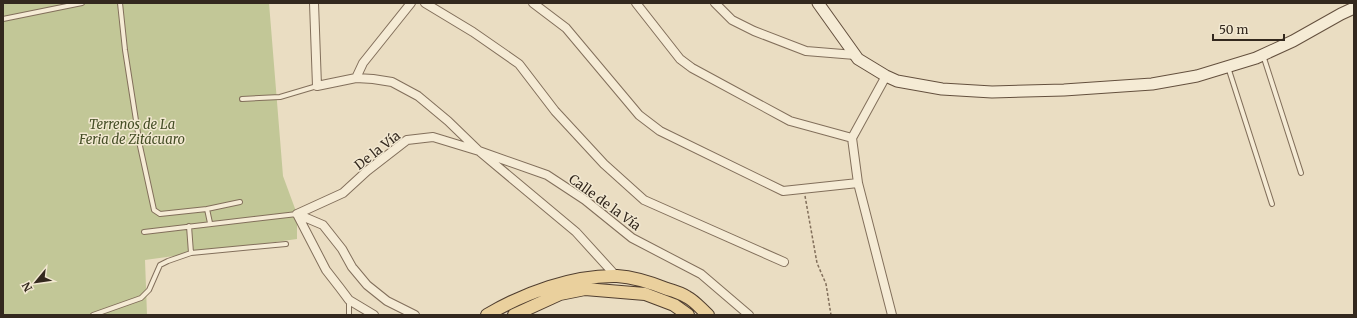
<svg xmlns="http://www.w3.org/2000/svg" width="1357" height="318" viewBox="0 0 1357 318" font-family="Merriweather,serif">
<rect width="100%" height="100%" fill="#eaddc2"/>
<path fill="#c2c797" d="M3,3H269L283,176L297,214V239L145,260L147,315H3Z"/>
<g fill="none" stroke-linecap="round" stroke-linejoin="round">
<defs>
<path id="lane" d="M120,3L125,50L140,146L154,210L160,214L207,209L240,202
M3,19L82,3
M1263,55L1301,173
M1228,67L1272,204
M242,99L280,97L317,86
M207,209L210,223
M189,226L191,253
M144,232L297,214
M93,315L141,298L149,290L160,265L168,261L191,253L286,244
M349,315V300"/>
<path id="street" d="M314,3L317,86L356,78L373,79L392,82L418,96L448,121L479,151L576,232L616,276
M425,3L473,32L519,64L555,111L604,164L644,200L784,262
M533,3L566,28L639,115L660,131L783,191L858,183
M636,3L680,59L692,68L790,121L852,138
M715,3L732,20L754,31L806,51L855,55
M886,76L852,138L858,183L892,315
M356,78L363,63L411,3
M297,214L343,193L367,171L407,140L433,137L479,151L547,175L585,200L632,238L701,274L749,315
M297,214L323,225L342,249L352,267L367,285L387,301L415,315
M297,214L326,270L340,288L349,300L374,315"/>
<path id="secondary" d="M818,3L858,59L886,76L897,81L942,89L992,92L1064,90L1152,84L1197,76L1256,58L1293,41L1341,14L1354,8"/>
<path id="primary" d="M487,315C524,293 573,275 617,276C634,277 652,283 667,289C674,291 681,293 687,297C695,301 701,309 708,315
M514,315L560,294L585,289L645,294L674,305L688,315"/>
</defs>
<use href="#lane" stroke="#826f5b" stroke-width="6"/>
<use href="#street" stroke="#826f5b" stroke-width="10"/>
<use href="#secondary" stroke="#64503e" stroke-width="13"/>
<use href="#primary" stroke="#503e2f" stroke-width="14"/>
<path stroke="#826f5b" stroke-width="1.5" stroke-dasharray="3 2" stroke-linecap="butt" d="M805,196L817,263L826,284L831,315"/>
<use href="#lane" stroke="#f5ebd5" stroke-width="4"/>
<use href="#street" stroke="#f5ebd5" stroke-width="8"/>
<use href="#secondary" stroke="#f5ebd5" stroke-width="11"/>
<use href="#primary" stroke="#ead09d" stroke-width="12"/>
</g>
<g text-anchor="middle" stroke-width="3" stroke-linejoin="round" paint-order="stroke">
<g font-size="13" font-style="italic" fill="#454e26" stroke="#f2e8d1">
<text x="132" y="129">Terrenos de La<tspan x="132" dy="15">Feria de Zitácuaro</tspan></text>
</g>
<g font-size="13" fill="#33281e" stroke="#f2e8d1">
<text transform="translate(377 150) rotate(-38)" y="5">De la Vía</text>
<text transform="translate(605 202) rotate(36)" y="5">Calle de la Vía</text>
</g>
</g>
<rect width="1357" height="318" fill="none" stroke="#33281e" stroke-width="8"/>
<g transform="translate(36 282) rotate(241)" stroke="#f2e8d1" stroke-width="3" paint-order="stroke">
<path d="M0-3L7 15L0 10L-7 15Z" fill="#33281e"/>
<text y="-6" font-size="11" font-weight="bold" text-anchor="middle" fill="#33281e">N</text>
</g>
<path d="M1213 34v6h71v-6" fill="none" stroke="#33281e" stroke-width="2"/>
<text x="1219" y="34" font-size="12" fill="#33281e" stroke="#f2e8d1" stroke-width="3" paint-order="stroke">50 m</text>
</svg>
